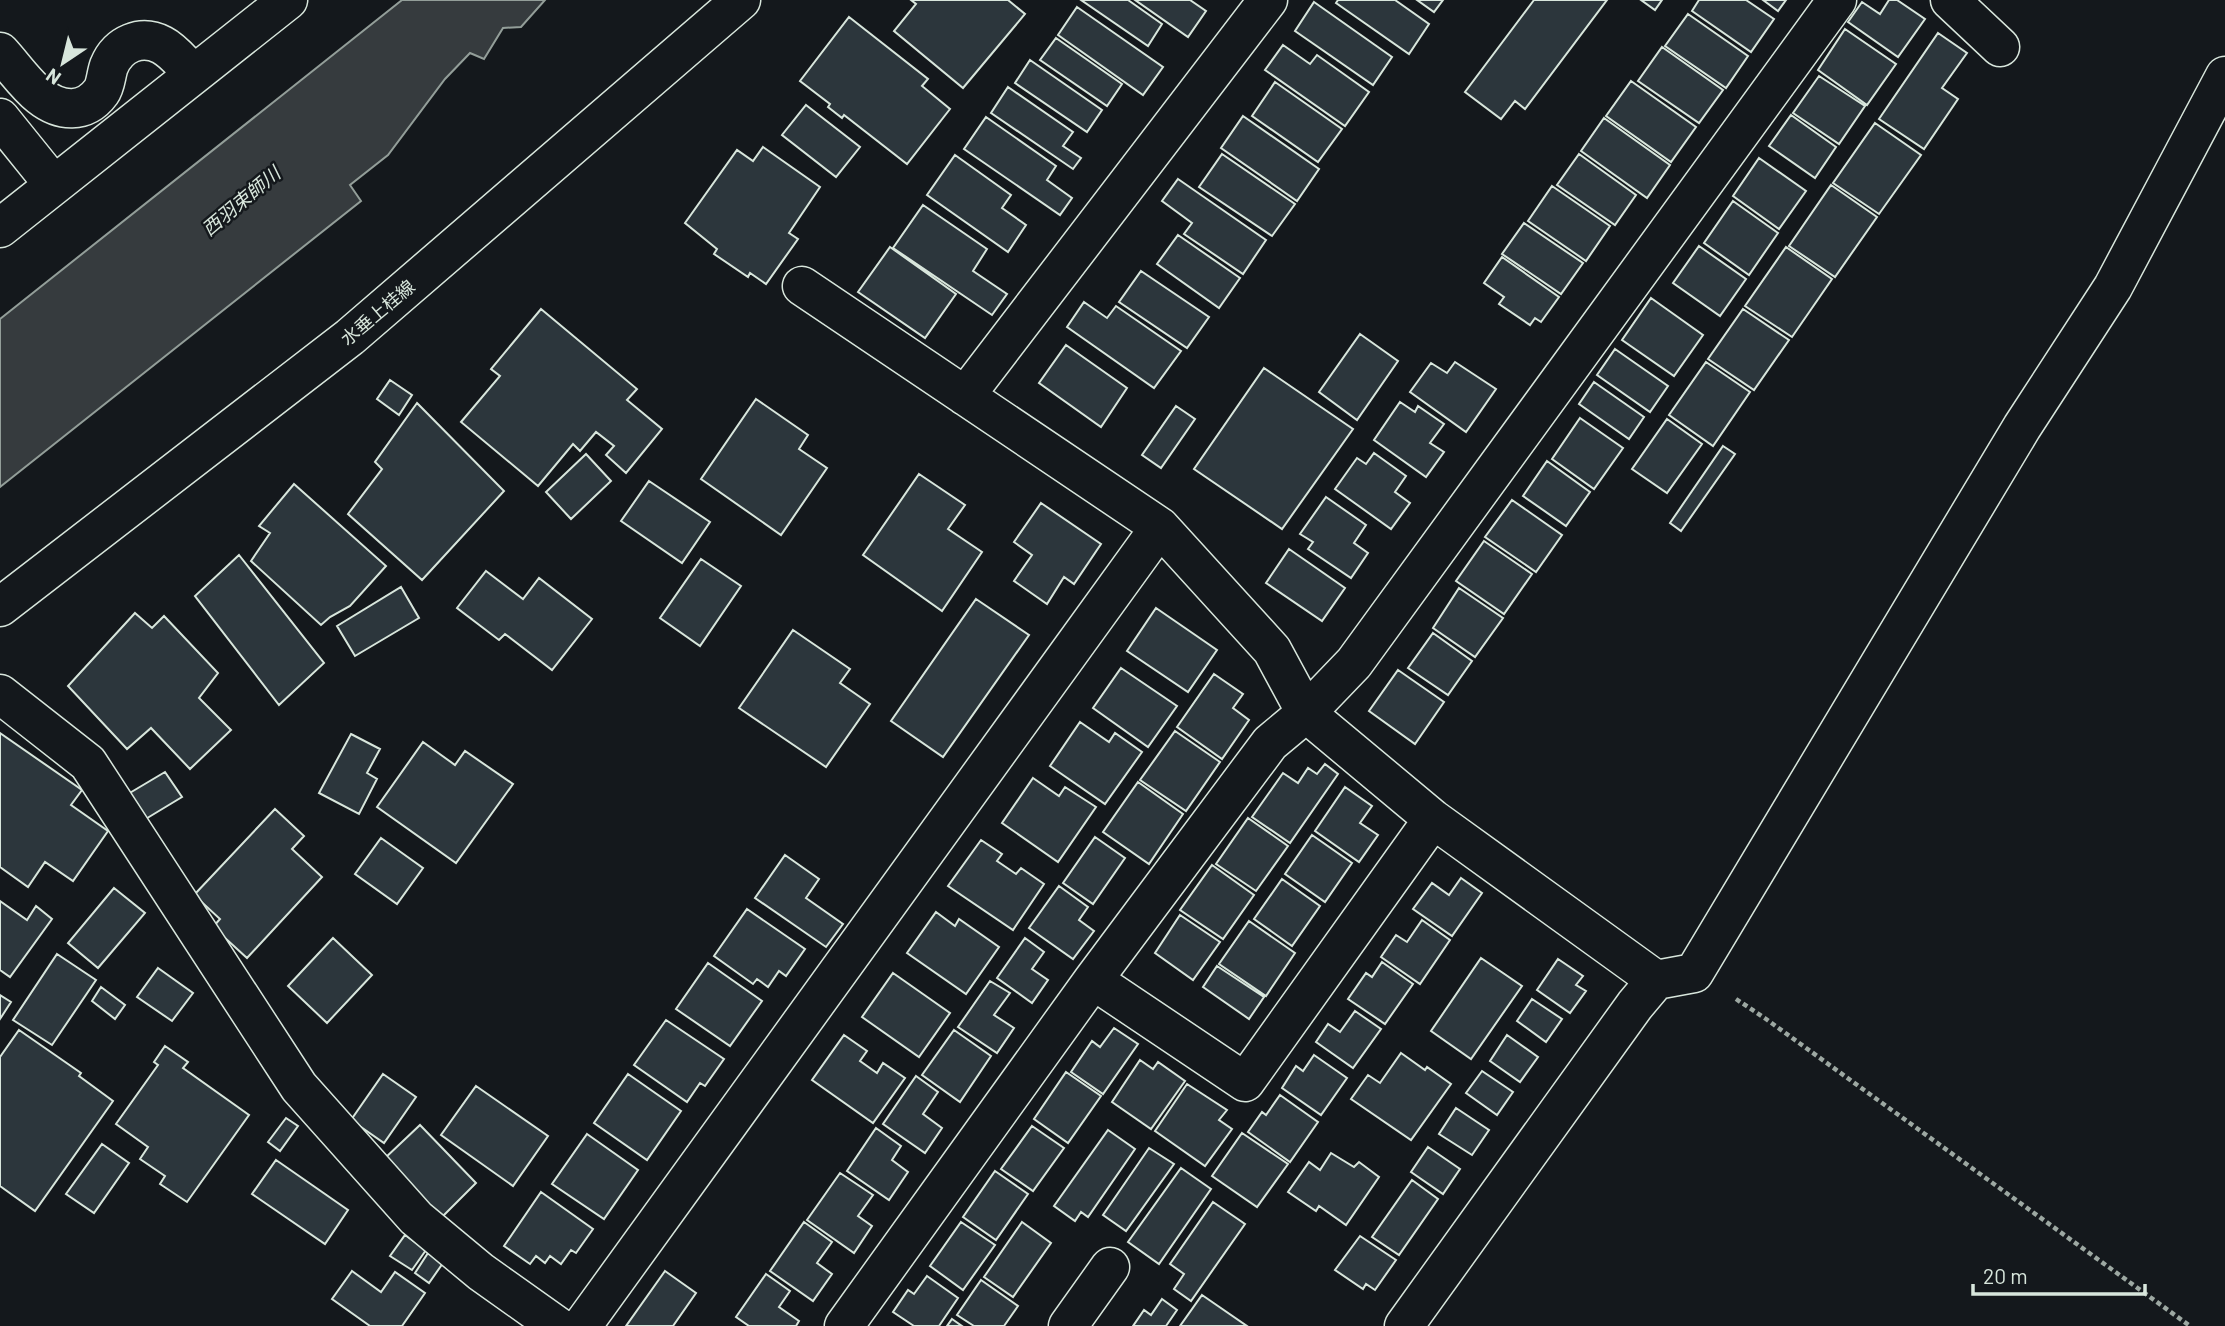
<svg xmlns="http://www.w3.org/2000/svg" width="2225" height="1326" viewBox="0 0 2225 1326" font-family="Barlow,'Noto Sans JP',sans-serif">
<rect width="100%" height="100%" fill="#14181c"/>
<path fill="#363b3e" stroke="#939e99" stroke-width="2" d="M402,0H545L521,27L503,28L484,59L470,53L445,79L388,155L350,185L361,201L0,487V319Z"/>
<path fill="#2c363c" stroke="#d8e6dc" stroke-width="2" d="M911,0H1008L1025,14L963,88L894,31L916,4Z
M1081,0H1128L1162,24L1148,46Z
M1135,0H1190L1206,11L1188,37Z
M1338,0H1395L1429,24L1409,54L1336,3Z
M1417,0H1443L1434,12Z
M1534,0H1607L1525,109L1515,101L1501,119L1465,92Z
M1641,0H1662L1655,10Z
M1699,0H1746L1774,19L1751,52L1692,11Z
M1763,0H1786L1778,11Z
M1889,0H1897L1925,19L1898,57L1848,22L1862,2L1880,14Z
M1314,2L1392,57L1373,85L1295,31Z
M1077,7L1163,67L1143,95L1058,35Z
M1688,14L1748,56L1726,88L1665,46Z
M849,17L928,79L922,86L950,109L907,164L844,115L842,118L828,107L830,104L800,81Z
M1845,29L1896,64L1867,105L1818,70Z
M1938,33L1967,53L1942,88L1958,99L1924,149L1879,119Z
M1056,38L1122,84L1107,106L1040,60Z
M1283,45L1310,64L1317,55L1369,92L1345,126L1265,70Z
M1662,47L1723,90L1699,123L1638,81Z
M1030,60L1102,110L1087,132L1015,83Z
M1819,76L1865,106L1839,144L1793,113Z
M1631,81L1696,127L1671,162L1606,116Z
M1275,82L1342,129L1318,162L1252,116Z
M1008,87L1073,132L1063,146L1081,158L1073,169L991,113Z
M806,105L860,147L836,177L782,135Z
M1791,115L1836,147L1815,178L1769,146Z
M1243,116L1319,169L1297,201L1221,148Z
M986,117L1056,166L1047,180L1072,198L1060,215L964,149Z
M1604,118L1670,165L1647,198L1581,151Z
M1875,123L1921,155L1879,214L1833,183Z
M763,147L820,187L789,233L798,239L766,284L750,273L748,277L714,254L717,249L685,223L737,150L753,161Z
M1222,154L1295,204L1272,236L1199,187Z
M1579,154L1636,195L1615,225L1557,185Z
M955,155L1011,195L1002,208L1026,225L1008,252L927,195Z
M1759,158L1806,191L1779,229L1733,196Z
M1178,179L1266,240L1243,274L1184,234L1192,223L1162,201Z
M1831,185L1877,217L1835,277L1789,246Z
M1552,186L1610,226L1586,261L1528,221Z
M1733,201L1778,233L1749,275L1704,243Z
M923,205L987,249L973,271L1007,294L992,315L893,248Z
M1524,223L1583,263L1561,294L1502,254Z
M1178,235L1240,278L1219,308L1157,264Z
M1699,246L1746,279L1720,316L1673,283Z
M890,247L956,294L925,338L858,292Z
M1786,247L1832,279L1792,337L1745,306Z
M1502,257L1559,297L1541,322L1535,318L1530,325L1499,304L1504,297L1484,283Z
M1141,271L1209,317L1187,348L1119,302Z
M1651,298L1703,335L1674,376L1622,340Z
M1084,302L1107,318L1116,306L1181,351L1154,388L1067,327Z
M541,309L637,389L627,400L662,429L626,473L606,455L614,446L596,432L580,451L573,444L538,486L461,422L500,376L491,369Z
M1743,309L1789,340L1754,390L1708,359Z
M1360,334L1398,361L1357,420L1319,392Z
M1066,345L1127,388L1101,427L1039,383Z
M1615,349L1668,386L1650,412L1597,375Z
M1455,362L1496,389L1466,432L1410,392L1431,363L1447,373Z
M1706,362L1750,392L1713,446L1669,415Z
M1264,368L1353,429L1282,529L1194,469Z
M390,380L412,395L399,415L377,399Z
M1594,382L1644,417L1629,439L1579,404Z
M756,399L808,435L799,449L827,468L781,535L701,479Z
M1400,402L1415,412L1418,406L1444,424L1430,443L1444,452L1426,477L1374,440Z
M417,403L504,491L422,580L348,514L382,469L375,462Z
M1176,406L1195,419L1161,468L1142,455Z
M1580,418L1623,448L1594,489L1552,459Z
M1667,419L1702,444L1667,493L1632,469Z
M1723,446L1735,454L1681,531L1670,523Z
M1374,453L1406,476L1395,492L1410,503L1391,529L1335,489L1357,458L1366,464Z
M586,454L611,481L571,519L546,492Z
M1547,461L1590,492L1566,526L1523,496Z
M919,474L965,505L948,529L982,552L942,611L863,555Z
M649,481L710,522L682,563L621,521Z
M294,484L386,566L350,606L330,617L321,625L251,561L270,533L259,526Z
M1326,497L1366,525L1354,543L1368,553L1351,578L1308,549L1313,542L1300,534Z
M1512,500L1562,535L1536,572L1485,537Z
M1041,503L1101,544L1074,584L1064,577L1047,604L1014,581L1032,555L1014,542Z
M1484,541L1532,574L1504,614L1456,581Z
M1289,549L1345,588L1322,621L1266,583Z
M239,555L324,663L279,705L195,596Z
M701,559L741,586L700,646L660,618Z
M486,571L523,599L539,578L592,619L552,670L505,634L499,640L457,608Z
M401,587L419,618L355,656L337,626Z
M1459,588L1503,618L1475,657L1433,628Z
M976,599L1029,635L943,757L891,721Z
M1156,608L1217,650L1188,692L1127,651Z
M135,613L152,628L164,616L218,673L199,698L231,730L190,769L151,728L127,749L68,686Z
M793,630L850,669L840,683L870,704L826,767L739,708Z
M1433,633L1472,661L1448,695L1408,668Z
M1121,668L1177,706L1148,747L1093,708Z
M1398,670L1444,702L1415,744L1369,711Z
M1214,674L1243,694L1233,708L1249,720L1222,759L1177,727Z
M1080,722L1109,742L1115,733L1142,752L1105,804L1050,766Z
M1175,731L1220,762L1186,811L1140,780Z
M0,733L82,790L71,805L108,831L73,881L45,862L28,887L0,867Z
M351,734L380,749L367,773L377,779L359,814L319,793Z
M423,742L455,765L465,751L513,784L456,863L377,807Z
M1325,764L1338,774L1290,843L1252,817L1283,773L1298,783L1308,768L1317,774Z
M165,772L182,797L144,820L128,794Z
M1033,778L1059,796L1065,787L1096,807L1058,862L1002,823Z
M1138,782L1183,814L1149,864L1103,832Z
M1345,787L1372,806L1360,823L1378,835L1359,862L1315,831Z
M275,809L304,836L292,849L322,877L247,958L213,927L220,919L194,895Z
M1248,818L1288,846L1256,891L1216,864Z
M1312,835L1352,863L1325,902L1285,874Z
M1095,837L1125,858L1093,904L1063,883Z
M381,838L423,868L397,904L355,874Z
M981,840L1002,854L997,861L1016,874L1021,868L1044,884L1013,930L948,886Z
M785,855L819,879L806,898L843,924L826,947L755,898Z
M1212,865L1254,895L1223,939L1180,910Z
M1461,878L1482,893L1452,936L1413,909L1432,883L1449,895Z
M1282,879L1320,906L1292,946L1254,919Z
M1059,886L1088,907L1079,920L1094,931L1073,959L1029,928Z
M114,888L145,913L98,968L68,943Z
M0,901L27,920L36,906L52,919L10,977L0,970Z
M747,909L805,949L786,976L779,971L768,987L757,979L753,984L714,956Z
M936,912L955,926L959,919L999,947L966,994L907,953Z
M1180,915L1220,942L1193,980L1155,953Z
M1422,920L1450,940L1420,984L1381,957L1396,935L1407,942Z
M1249,921L1295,953L1266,996L1219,964Z
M333,938L372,975L327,1023L288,986Z
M1025,938L1044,952L1032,969L1048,980L1032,1003L997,978Z
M57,954L96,980L52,1045L13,1020Z
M1481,958L1522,986L1471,1059L1431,1031Z
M1558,959L1583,976L1576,985L1586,991L1570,1013L1537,990Z
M1382,962L1413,984L1385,1024L1348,999L1366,973L1372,977Z
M708,963L762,1001L730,1046L676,1009Z
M1217,966L1264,997L1249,1019L1203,987Z
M158,968L193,993L172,1021L137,997Z
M893,973L950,1013L919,1057L862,1017Z
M990,981L1010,993L994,1015L1014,1028L997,1053L958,1027Z
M101,987L125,1005L115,1019L92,1001Z
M0,995L11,1002L0,1019Z
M1532,999L1562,1019L1546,1042L1517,1021Z
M1355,1011L1381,1029L1353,1068L1316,1042L1328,1024L1340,1032Z
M666,1020L724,1059L705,1086L700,1083L687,1102L634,1065Z
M1114,1028L1138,1044L1103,1094L1071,1072L1092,1041L1100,1047Z
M19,1030L81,1073L79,1076L113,1101L35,1211L0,1186V1057Z
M954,1030L991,1056L960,1102L922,1075Z
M844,1035L867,1051L860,1061L877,1073L883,1063L905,1078L873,1123L812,1080Z
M1507,1035L1538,1057L1520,1082L1490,1061Z
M165,1046L188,1062L183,1068L249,1115L187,1202L160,1184L165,1176L140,1159L148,1147L116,1124L158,1065L154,1062Z
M1401,1053L1425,1070L1427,1067L1451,1084L1411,1140L1351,1099L1368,1075L1380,1083Z
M1314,1055L1347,1078L1321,1115L1282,1088L1296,1066L1303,1071Z
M1140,1060L1153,1069L1158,1062L1185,1081L1151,1129L1112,1102Z
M1482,1071L1513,1092L1497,1115L1466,1093Z
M1066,1072L1101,1096L1068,1143L1034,1119Z
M383,1074L416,1097L384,1143L351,1120Z
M628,1074L681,1111L647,1160L594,1123Z
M916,1076L938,1092L923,1114L942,1128L925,1153L883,1124Z
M1187,1084L1227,1110L1219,1120L1232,1129L1205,1166L1155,1131Z
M476,1086L548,1136L513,1186L441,1135Z
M1280,1095L1318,1122L1290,1162L1248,1132L1262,1112L1266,1115Z
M1456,1108L1489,1130L1472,1155L1439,1134Z
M286,1118L298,1126L280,1151L268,1142Z
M420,1125L476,1183L441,1218L384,1159Z
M1032,1126L1064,1148L1033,1191L1001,1169Z
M876,1128L901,1146L892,1160L908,1172L889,1200L847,1171Z
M1108,1130L1135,1149L1088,1217L1081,1212L1075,1221L1054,1206Z
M1242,1133L1288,1164L1257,1207L1212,1176Z
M587,1134L638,1170L604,1219L552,1184Z
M102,1144L129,1163L94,1213L66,1194Z
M1428,1147L1460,1169L1443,1194L1411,1172Z
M1149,1148L1174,1164L1126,1231L1103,1215Z
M1331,1153L1354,1167L1359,1162L1379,1177L1346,1225L1319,1206L1316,1211L1288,1192L1309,1162L1320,1170Z
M276,1160L348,1210L325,1244L252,1194Z
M1181,1168L1211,1189L1159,1264L1128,1242Z
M995,1171L1028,1194L996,1240L963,1217Z
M840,1173L873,1195L858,1216L872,1226L854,1253L807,1220Z
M1412,1180L1438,1199L1399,1255L1372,1237Z
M541,1192L593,1229L576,1253L571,1250L561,1264L550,1256L545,1263L536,1256L530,1264L504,1246Z
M1213,1202L1245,1224L1191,1301L1174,1289L1184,1274L1170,1264Z
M804,1222L832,1242L817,1263L832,1274L813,1301L770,1271Z
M961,1222L995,1245L963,1290L930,1266Z
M1022,1222L1051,1243L1013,1297L984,1277Z
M405,1235L426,1250L412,1270L390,1256Z
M1360,1236L1396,1260L1375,1290L1366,1284L1363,1289L1335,1270Z
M428,1253L443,1263L429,1283L415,1273Z
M352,1271L381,1292L395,1272L425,1293L402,1326H370L332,1299Z
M665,1271L696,1293L673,1326H626Z
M766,1274L790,1291L779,1307L799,1321L796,1326H749L736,1317Z
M927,1276L958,1298L939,1326H914L893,1312L908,1290L914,1294Z
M981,1280L1018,1306L1004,1326H974L957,1315Z
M1202,1295L1247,1326H1180Z
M1162,1299L1177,1310L1166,1326H1133L1144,1310L1151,1315Z
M952,1319L962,1326H947Z"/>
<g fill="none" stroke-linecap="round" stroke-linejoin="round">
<defs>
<path id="minor" d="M1950,0L2000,47
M0,52C13,66 25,84 40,96C60,112 85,114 101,92C106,85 106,74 109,66C118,44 141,34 162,45C174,51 184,65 194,74
M0,118L54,185
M0,228L288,0
M802,286L1160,527L1272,650L1306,713L1433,819L1656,980
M965,396L1268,0
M0,694L88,763L299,1087L416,1218L481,1272L557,1326
M1093,980L1245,1082L1433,819
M582,1326L1160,527
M844,1326L1093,980L1270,743L1306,713L1354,663L1837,0
M1068,1326L1110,1267
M1404,1326L1635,1005L1656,980L1694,973L2022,427L2113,287L2225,76"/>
<path id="major" d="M0,607L350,337L741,0"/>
</defs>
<use href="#minor" stroke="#d8e6dc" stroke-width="41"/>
<use href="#major" stroke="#d8e6dc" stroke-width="41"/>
<path stroke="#9da8a2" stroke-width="4.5" stroke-dasharray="5 3.5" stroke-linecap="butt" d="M1736,999L1766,1019L2190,1326"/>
<use href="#minor" stroke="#14181c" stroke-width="38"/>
<use href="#major" stroke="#14181c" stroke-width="38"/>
</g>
<g text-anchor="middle" stroke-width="5" stroke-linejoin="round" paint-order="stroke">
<g font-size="18" fill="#d8e6dc" stroke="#14181c">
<text transform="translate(378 313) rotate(-40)" y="6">水垂上桂線</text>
</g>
<g font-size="19" font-style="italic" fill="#d8e6dc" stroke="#14181c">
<text transform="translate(241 201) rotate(-40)" y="7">西羽束師川</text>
</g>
</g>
<g transform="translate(63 63) rotate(215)" stroke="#14181c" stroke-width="5" paint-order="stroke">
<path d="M0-5L12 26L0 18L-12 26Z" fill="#d8e6dc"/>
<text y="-10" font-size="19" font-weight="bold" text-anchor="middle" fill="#d8e6dc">N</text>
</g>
<path d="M1973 1284v10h172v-10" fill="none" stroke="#d8e6dc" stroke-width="3.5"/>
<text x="1983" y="1284" font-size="21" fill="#d8e6dc" stroke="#14181c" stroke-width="5" paint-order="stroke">20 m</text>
</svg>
